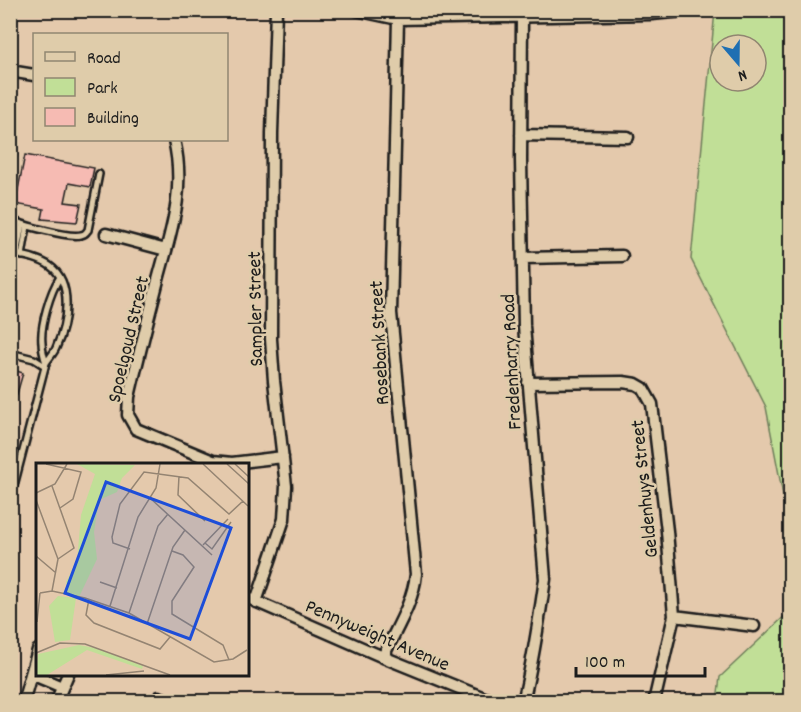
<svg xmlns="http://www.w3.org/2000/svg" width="801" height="712" viewBox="0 0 801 712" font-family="Dekko,sans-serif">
<rect width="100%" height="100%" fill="#e4c9ac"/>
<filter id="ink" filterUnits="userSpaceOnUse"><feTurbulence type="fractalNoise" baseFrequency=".0167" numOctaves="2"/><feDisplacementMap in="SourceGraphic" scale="12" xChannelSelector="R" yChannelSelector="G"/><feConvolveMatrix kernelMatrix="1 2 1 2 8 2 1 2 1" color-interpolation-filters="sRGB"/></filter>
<g filter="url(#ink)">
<path fill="#c1df97" stroke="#6e7e5a" stroke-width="1.5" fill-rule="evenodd" d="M715,11H790V532L766,407L691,259ZM720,45H756V81H720Z
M790,611V701H717L720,677Z"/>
<path fill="#f6bbb3" stroke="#1c1c1c" stroke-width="1.5" d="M25,155L94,168L90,187L69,183L65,202L81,204L77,222L42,219L44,209L15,204Z
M10,369L23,373L12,411H10Z"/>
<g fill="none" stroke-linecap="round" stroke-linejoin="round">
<defs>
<path id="lane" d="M10,165L13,155
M10,219C21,225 69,238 81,235C86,234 85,233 88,230L99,174
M10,253C24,256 39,258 50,266C74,283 67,324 56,348C54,353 49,358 46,363L10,501
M16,254L22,225
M22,256L27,226
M10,278L11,279
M10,353L34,359L45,366
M46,363C44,357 42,350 42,343C40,326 50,292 60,277"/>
<path id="street" d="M356,10L398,19L652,14L694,10
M522,17L521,160L524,326L545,579C539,621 533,661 523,702
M10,71L34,75
M521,135L628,137
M174,140C186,190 171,231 158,280C148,319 138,358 129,397L128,415L136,429L213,461L232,463L283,457
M106,234L166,250
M523,258L622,256
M528,383L623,382L636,384L643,388L652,404L667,531L674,616L654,702
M248,598L383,657L494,702
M256,602L284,519L286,486L274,381L271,339L272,133L276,10
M674,616L754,626
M383,657C395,630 413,604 416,574L391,313L398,19
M31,674L62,687
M159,697L172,702
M23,702L38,650
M56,702L68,674"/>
</defs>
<use href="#lane" stroke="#1c1c1c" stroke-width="10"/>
<use href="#street" stroke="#1c1c1c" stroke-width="15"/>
<use href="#lane" stroke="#dfccaa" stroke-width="5"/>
<use href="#street" stroke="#dfccaa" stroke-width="10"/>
</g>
</g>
<g text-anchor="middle" stroke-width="5" stroke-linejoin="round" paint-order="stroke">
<g font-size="20" fill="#1c1c1c" stroke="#dfccaa">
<text transform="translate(254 309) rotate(-91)" y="7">Sampler Street</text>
<text transform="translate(127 339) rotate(-77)" y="7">Spoelgoud Street</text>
<text transform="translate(378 343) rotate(-93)" y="7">Rosebank Street</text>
<text transform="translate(510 362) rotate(-93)" y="7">Fredenharry Road</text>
<text transform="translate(643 489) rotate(-96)" y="7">Geldenhuys Street</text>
<text transform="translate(378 634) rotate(23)" y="7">Pennyweight Avenue</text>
</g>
</g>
<g transform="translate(36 463)">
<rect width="213" height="213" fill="#e4c9ac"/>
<path d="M41,1L99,2L86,15L81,29L63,37L58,69L61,96L43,134L26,130L32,126L30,119L41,98L45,52L59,11ZM22,133L40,135L34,177L19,179L13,143ZM43,182L59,185L107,203L106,206L51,187L11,212H0L2,191Z" fill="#c1df97"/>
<path fill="none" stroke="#948472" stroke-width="1.5" d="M10,1L45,9L37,36L24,45M167,1L212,43M191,1L213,21M199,1L213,14M143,13L142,32L169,58M16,23L38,85L22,96M0,30L19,21L31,1M114,35L176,92M0,37L22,96L16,128M169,80L176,86L195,59M167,82L192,56M94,86L77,80L76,74L84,41L108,9L152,15L193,51L207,38M136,88L147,92L158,104L136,138V151L187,182L193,197M0,93L20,110M64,119L81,125M4,130L16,128L49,135L93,150L178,199L197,196L211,187M53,136L50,152L58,160L124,186L134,174M74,143L102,54L120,25L124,1M93,150L122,63L132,51M1,159L4,130M111,161L137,84L149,67M0,190L24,180L49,181L134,212M70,212L108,208"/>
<path fill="#1d4ed8" fill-opacity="0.15" stroke="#1d4ed8" stroke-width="3" d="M70,19L195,65L154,176L29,130Z"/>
<rect width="213" height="213" fill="none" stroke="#1c1c1c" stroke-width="3"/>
</g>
<rect width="801" height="712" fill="none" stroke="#dfccaa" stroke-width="36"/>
<rect x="18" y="18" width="765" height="676" fill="none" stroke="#1c1c1c" stroke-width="2" filter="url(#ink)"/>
<rect x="33" y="33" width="195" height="108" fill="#dfccaa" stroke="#918671" stroke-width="1.5"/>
<rect x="45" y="52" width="30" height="9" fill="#dfccaa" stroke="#918671" stroke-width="1.5"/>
<text x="87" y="63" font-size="18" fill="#1c1c1c">Road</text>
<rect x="45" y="78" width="30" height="18" fill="#c1df97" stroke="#918671" stroke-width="1.5"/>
<text x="87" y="93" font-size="18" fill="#1c1c1c">Park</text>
<rect x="45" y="108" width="30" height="18" fill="#f6bbb3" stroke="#918671" stroke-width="1.5"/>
<text x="87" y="123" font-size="18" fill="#1c1c1c">Building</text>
<g transform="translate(738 63) rotate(160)"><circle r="28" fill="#dfccaa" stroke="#918671" stroke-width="1.5"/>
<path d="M0-4.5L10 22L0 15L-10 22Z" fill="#1f6fb2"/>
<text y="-9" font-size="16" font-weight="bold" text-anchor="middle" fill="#1c1c1c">N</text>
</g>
<path d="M576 667v9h129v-9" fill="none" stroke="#1c1c1c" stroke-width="3"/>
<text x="585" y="667" font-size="18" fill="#1c1c1c" stroke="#dfccaa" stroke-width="4.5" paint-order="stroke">100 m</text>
</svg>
